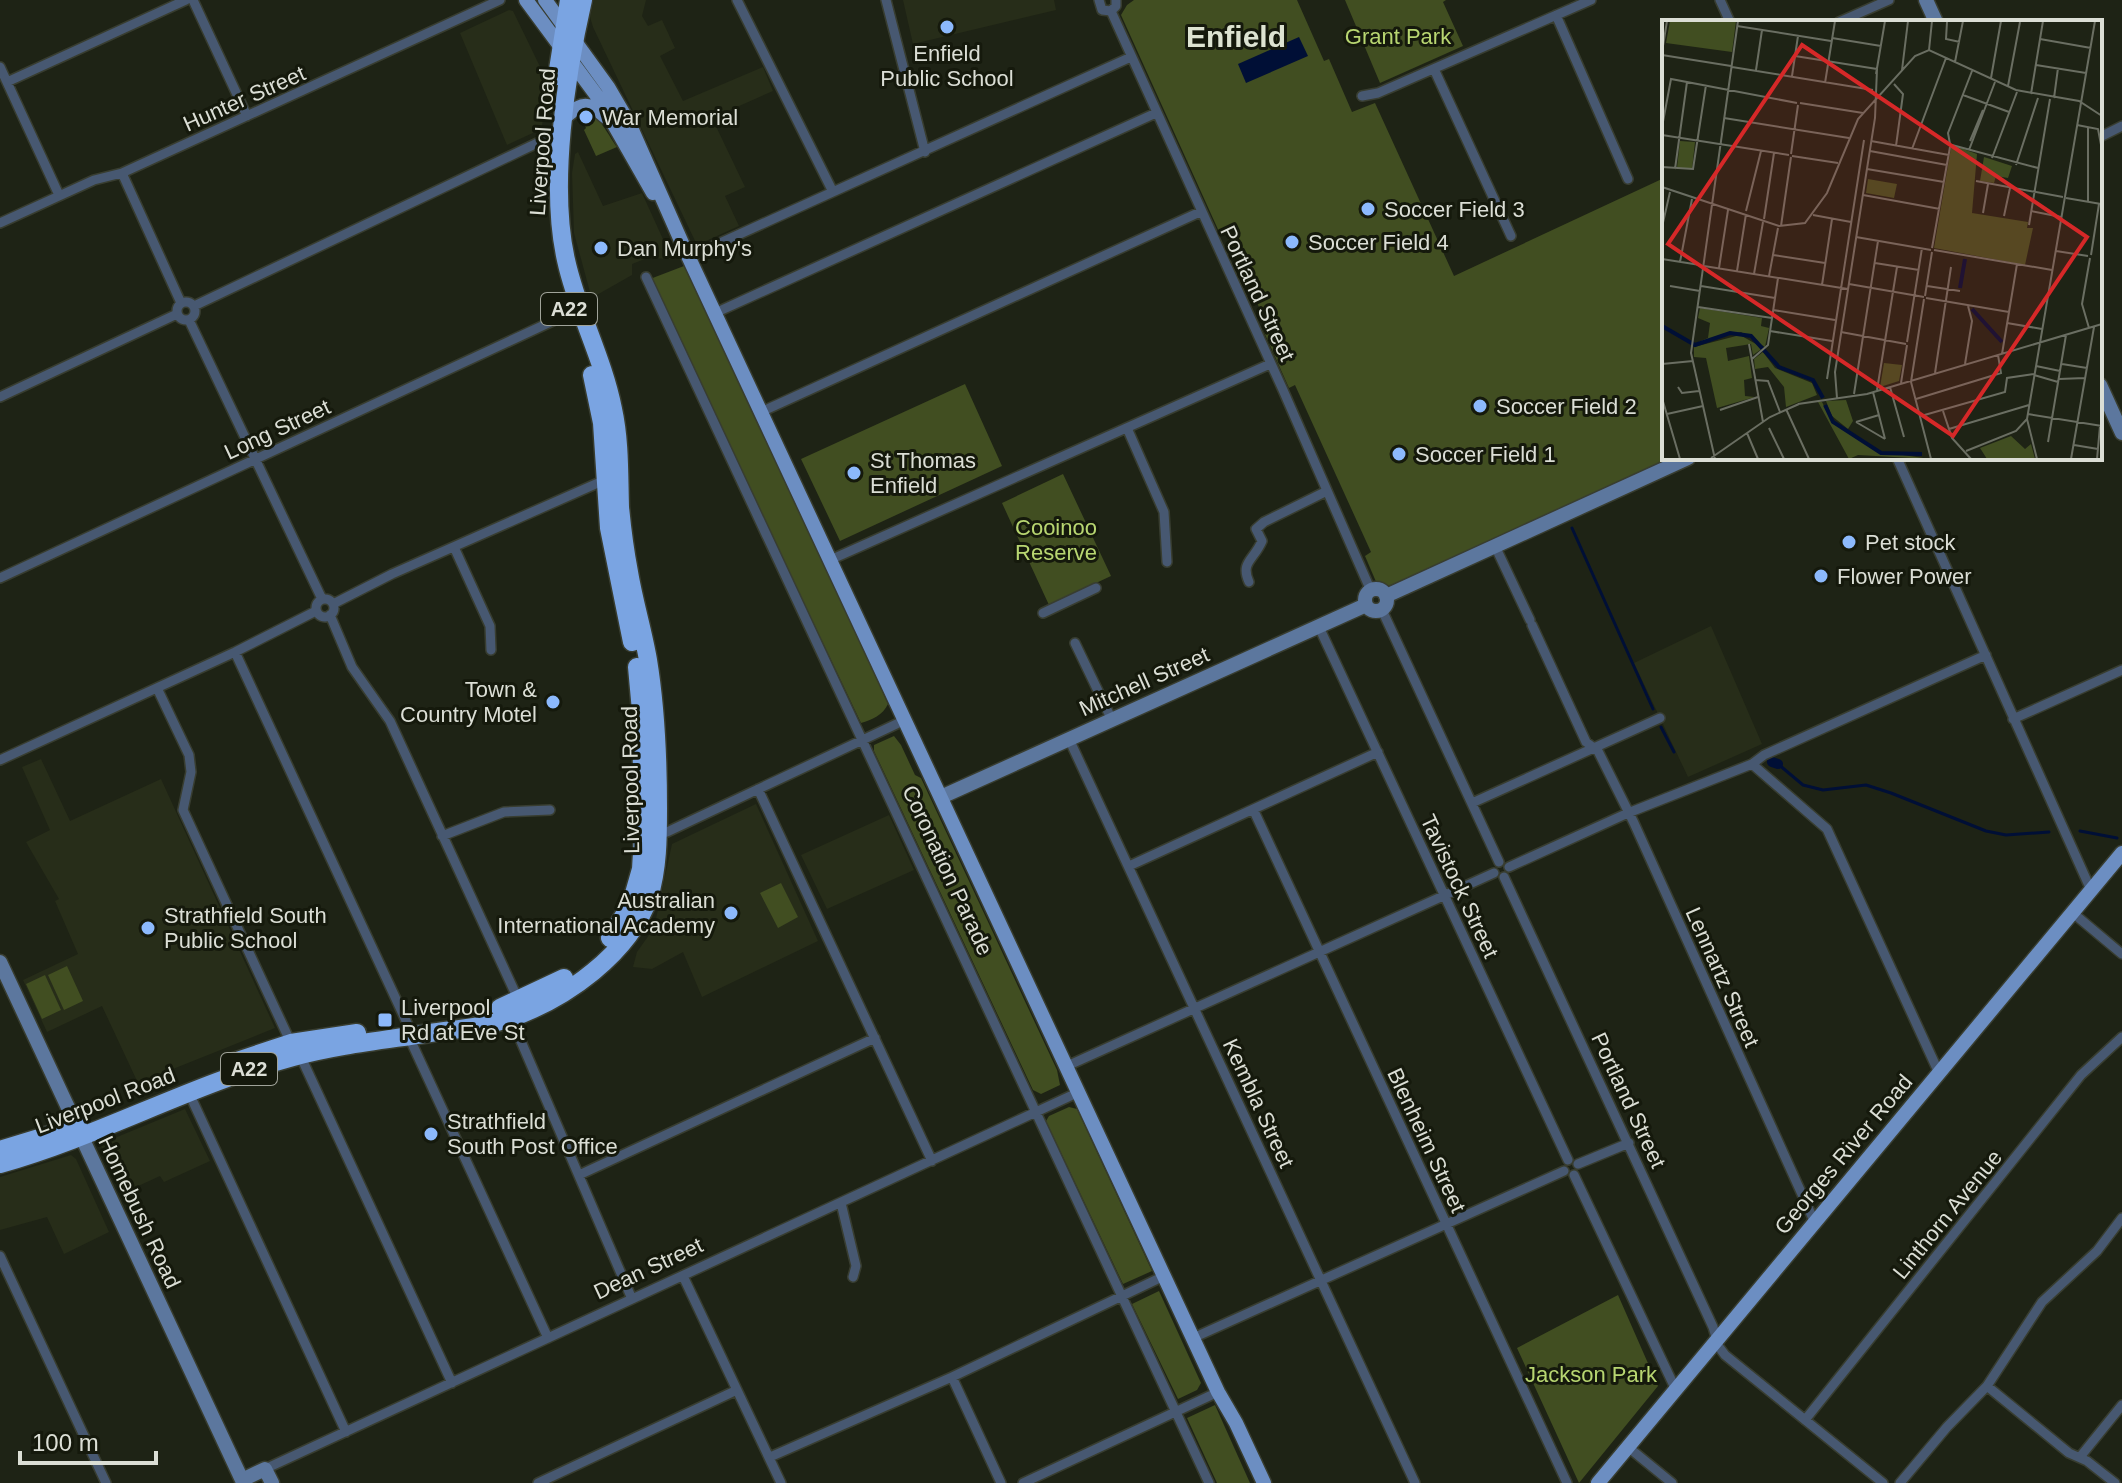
<svg xmlns="http://www.w3.org/2000/svg" width="2122" height="1483" viewBox="0 0 2122 1483" font-family="Helvetica,sans-serif">
<rect width="100%" height="100%" fill="#1e2315"/>
<path fill="#272d19" d="M594,0H646L642,16L648,26L662,20L675,48L660,56L683,101L763,67L773,91L712,118L745,187L725,196L739,226L697,245L593,27L590,17Z
M903,0H1054L1056,10L913,44Z
M509,10L513,11L548,83L542,126L537,131L507,145L460,33Z
M578,152L603,206L642,193L672,259L647,258L632,264V275L595,296L590,292L574,233L572,173L575,154Z
M1711,626L1762,744L1688,777L1634,663Z
M41,759L70,821L161,779L275,1028L138,1083L102,1006L47,1032L23,980L78,954L55,901L59,899L26,842L50,830L22,767Z
M756,804L818,941L702,997L683,952L652,969L633,967L637,952L654,928L672,844Z
M889,815L914,870L827,909L801,855Z
M185,1109L210,1161L164,1182L160,1176L123,1193L100,1144Z
M71,1155L76,1159L109,1232L64,1254L47,1217L0,1230V1177Z"/>
<path fill="#414e21" d="M1134,0H1297L1324,61L1329,59L1352,112L1375,103L1454,276L1664,178V458H1676L1390,586L1377,584L1365,556L1371,552L1295,385L1289,388L1263,330L1268,327L1226,234L1221,236L1121,15L1127,5Z
M1345,0H1446L1443,2L1463,46L1380,83Z
M586,111C600,116 608,135 617,147L596,156L584,130L586,128L581,118Z
M684,266L812,536L888,704C883,715 872,720 861,723L650,279Z
M965,384L1002,466L840,541L801,459Z
M1063,474L1111,576L1049,605L1002,503Z
M894,736L901,745L915,775L921,778L1057,1070L1060,1085L1041,1094L1033,1090L874,751V745Z
M781,883L798,917L778,928L760,893Z
M67,966L83,1001L64,1010L48,975Z
M45,975L61,1010L42,1019L26,984Z
M1069,1107L1077,1109L1152,1271L1123,1284L1046,1121L1049,1116Z
M1159,1291L1201,1383L1197,1390L1178,1399L1132,1304Z
M1618,1295L1658,1386L1579,1483L1517,1348Z
M1215,1405L1250,1483H1217L1187,1418Z"/>
<path fill="#000f36" d="M1299,37L1308,56L1246,83L1238,64Z"/>
<g fill="none" stroke-linecap="round" stroke-linejoin="round">
<path stroke="#000f36" stroke-width="3" d="M1572,528L1653,709
M1661,727L1674,752
M1778,764L1803,785L1823,790L1866,785L1891,793L1986,831L2006,835L2049,832
M2080,831L2117,838"/>
<path stroke="#000f36" stroke-width="10" d="M1772,762L1778,764"/>
<defs>
<path id="street" d="M193,0L247,116
M737,0L833,192
M886,0L925,152
M1099,0L1102,10L1111,11
M1720,0L1730,22
M1111,11L1283,390L1371,591
M1111,11L1116,6V0
M1556,15L1628,179
M1839,22L1889,0
M0,67L59,195
M1434,69L1511,236
M7,82L186,0
M1362,96L1378,93L1591,0
M2100,137L2122,126
M122,173L181,303
M0,223L94,180L122,173L500,0
M689,257L1131,57
M646,277L1209,1483
M177 311a9 9 0 1 1 18 0a9 9 0 1 1-18 0Z
M194,306L552,136
M715,313L1156,113
M189,320L322,599
M0,397L177,314
M761,412L1200,212
M1127,428L1164,512L1167,562
M1897,458L2091,890
M1495,546L1530,620
M454,547L490,626L491,650
M830,560L1270,364
M0,578L570,313
M1249,582C1240,562 1254,560 1262,541L1256,529L1264,522L1327,491
M316 608a9 9 0 1 1 18 0a9 9 0 1 1-18 0Z
M333,604L392,574L607,479
M1382,610L1499,862
M1043,613L1096,588
M330,615L352,667L390,721L518,999
M1532,625L1586,742L1598,751L1634,823L1815,1223
M1319,627L1568,1160
M1075,643L1112,720
M235,652L408,1025
M157,688L189,755L191,772L183,810L291,1043
M2013,719L2122,670
M1069,739L1415,1483
M0,760L235,652L316,611
M1752,764L1827,829L1939,1073
M758,789L932,1161
M1472,803L1660,718
M1254,811L1567,1483
M655,834L667,832L905,720
M442,836L504,812L550,810
M1129,866L1378,752
M1509,867L1628,813L1752,764L1764,755L1986,655
M1504,877L1713,1327L1719,1347L1725,1355L1883,1483
M2073,913L2122,954
M511,1018L632,1299
M409,1037L548,1338
M300,1055L452,1383
M1067,1066L1494,873
M189,1093L346,1432
M1578,1164L1629,1143
M579,1175L875,1038
M1574,1175L1676,1390
M841,1203L856,1266L853,1277
M0,1256L106,1483
M683,1276L781,1483
M1193,1338L1564,1171
M952,1377L1001,1483
M1987,1386L2069,1453L2087,1461L2115,1483
M1805,1420L2081,1075L2122,1037
M1628,1447L1672,1483
M770,1457L952,1377L1164,1276
M2080,1457L2122,1405
M265,1469L1079,1092
M538,1483L737,1390
M1023,1483L1218,1392
M1900,1483L1947,1427L1987,1386L2042,1302L2097,1251L2122,1218"/>
<path id="secondary" d="M1926,0L1936,22
M2100,385L2122,433
M1365 600a11 11 0 1 1 22 0a11 11 0 1 1-22 0Z
M1386,596L1688,458
M941,797L1366,605
M0,962L242,1480L265,1469L272,1483"/>
<path id="primary" d="M526,0L600,100L653,193
M545,0L608,87L629,123L682,243L1218,1392L1236,1423L1264,1483
M565,117C582,102 589,102 606,117
M1598,1483L2122,853"/>
<path id="highway" d="M557,76L569,0
M592,375L602,423L609,528L632,642
M610,938L631,904L641,869L643,836L641,711L637,667
M500,1008L564,978
M234,1062L291,1043L357,1033
M0,1150L78,1126
M0,1164C100,1136 192,1084 293,1057C337,1045 385,1040 430,1033C457,1029 485,1027 511,1018C565,999 630,954 649,897C658,869 658,837 658,808C658,758 656,709 648,660C643,631 634,602 629,572C625,551 622,528 620,507C619,474 620,441 613,409C603,358 577,311 566,260C549,186 566,74 583,0"/>
</defs>
<use href="#street" stroke="#383d30" stroke-width="12"/>
<use href="#secondary" stroke="#383d30" stroke-width="17"/>
<use href="#primary" stroke="#383d30" stroke-width="17"/>
<use href="#highway" stroke="#383d30" stroke-width="21"/>
<use href="#street" stroke="#475871" stroke-width="9"/>
<use href="#secondary" stroke="#5c779e" stroke-width="14"/>
<use href="#primary" stroke="#6c8ec2" stroke-width="14"/>
<use href="#highway" stroke="#7aa4e2" stroke-width="18"/>
</g>
<g fill="#8cb9fc" stroke="#15190c" stroke-width="3">
<circle cx="947" cy="27" r="8"/>
<circle cx="586" cy="117" r="8"/>
<circle cx="1368" cy="209" r="8"/>
<circle cx="1292" cy="242" r="8"/>
<circle cx="601" cy="248" r="8"/>
<circle cx="1480" cy="406" r="8"/>
<circle cx="1399" cy="454" r="8"/>
<circle cx="854" cy="473" r="8"/>
<circle cx="1849" cy="542" r="8"/>
<circle cx="1821" cy="576" r="8"/>
<circle cx="553" cy="702" r="8"/>
<circle cx="731" cy="913" r="8"/>
<circle cx="148" cy="928" r="8"/>
<rect x="377" y="1012" width="16" height="16" rx="4"/>
<circle cx="431" cy="1134" r="8"/>
</g>
<g text-anchor="middle" stroke-width="6" stroke-linejoin="round" paint-order="stroke">
<g fill="#15190c" stroke="#a0a399" stroke-width="2">
<rect x="541" y="293" width="56" height="32" rx="6"/>
<rect x="221" y="1053" width="56" height="32" rx="6"/>
</g>
<g font-size="20" font-weight="bold" fill="#dbded5">
<text x="569" y="316">A22</text>
<text x="249" y="1076">A22</text>
</g>
<g font-size="22" fill="#b8d671" stroke="#15190c">
<text x="1398" y="44">Grant Park</text>
<text x="1056" y="535">Cooinoo<tspan x="1056" dy="25">Reserve</tspan></text>
<text x="1591" y="1382">Jackson Park</text>
</g>
<g font-size="22" fill="#dbded5" stroke="#15190c" text-anchor="start">
<text x="947" y="61" text-anchor="middle">Enfield<tspan x="947" dy="25">Public School</tspan></text>
<text x="602" y="125">War Memorial</text>
<text x="1384" y="217">Soccer Field 3</text>
<text x="1308" y="250">Soccer Field 4</text>
<text x="617" y="256">Dan Murphy's</text>
<text x="1496" y="414">Soccer Field 2</text>
<text x="1415" y="462">Soccer Field 1</text>
<text x="870" y="468">St Thomas<tspan x="870" dy="25">Enfield</tspan></text>
<text x="1865" y="550">Pet stock</text>
<text x="1837" y="584">Flower Power</text>
<text x="537" y="697" text-anchor="end">Town &amp;<tspan x="537" dy="25">Country Motel</tspan></text>
<text x="715" y="908" text-anchor="end">Australian<tspan x="715" dy="25">International Academy</tspan></text>
<text x="164" y="923">Strathfield South<tspan x="164" dy="25">Public School</tspan></text>
<text x="401" y="1015">Liverpool<tspan x="401" dy="25">Rd at Eve St</tspan></text>
<text x="447" y="1129">Strathfield<tspan x="447" dy="25">South Post Office</tspan></text>
</g>
<g font-size="22" fill="#dbded5" stroke="#15190c">
<text transform="translate(244 98) rotate(-24)" y="8">Hunter Street</text>
<text transform="translate(542 142) rotate(-86)" y="8">Liverpool Road</text>
<text transform="translate(1258 293) rotate(65)" y="8">Portland Street</text>
<text transform="translate(277 429) rotate(-25)" y="8">Long Street</text>
<text transform="translate(1144 681) rotate(-24)" y="8">Mitchell Street</text>
<text transform="translate(630 780) rotate(-91)" y="8">Liverpool Road</text>
<text transform="translate(948 870) rotate(65)" y="8">Coronation Parade</text>
<text transform="translate(1460 886) rotate(65)" y="8">Tavistock Street</text>
<text transform="translate(1723 977) rotate(66)" y="8">Lennartz Street</text>
<text transform="translate(105 1100) rotate(-21)" y="8">Liverpool Road</text>
<text transform="translate(1629 1100) rotate(65)" y="8">Portland Street</text>
<text transform="translate(1259 1103) rotate(65)" y="8">Kembla Street</text>
<text transform="translate(1427 1140) rotate(65)" y="8">Blenheim Street</text>
<text transform="translate(1843 1154) rotate(-50)" y="8">Georges River Road</text>
<text transform="translate(140 1212) rotate(65)" y="8">Homebush Road</text>
<text transform="translate(1947 1214) rotate(-51)" y="8">Linthorn Avenue</text>
<text transform="translate(648 1268) rotate(-25)" y="8">Dean Street</text>
</g>
<g font-size="30" font-weight="bold" fill="#dde3d1" stroke="#15190c">
<text x="1236" y="47">Enfield</text>
</g>
</g>
<g transform="translate(1662 20)">
<rect width="440" height="440" fill="#1e2315"/>
<path d="M8,1H74L70,32L4,23ZM18,121L33,122L30,149L15,148ZM296,127L315,134L310,193L366,202L365,208H371L363,245L272,228L289,128ZM322,137L350,146L346,158L334,156L332,163L318,161ZM206,159L235,164L232,178L204,173ZM38,288L100,298L99,306L107,308L103,327L79,312L32,324L46,318L48,303L36,298ZM78,315L101,328L91,335L89,324L64,328L66,341L87,336L90,358L82,360L83,376L93,377L55,388L44,338L32,337V327ZM101,332L113,348L150,363L155,375L124,387L122,367L106,347L93,349L92,339ZM222,343L240,345L237,361L218,367ZM184,380L191,401L186,409L170,396L164,381ZM156,382H160L170,402L214,431L268,439L196,435L187,439ZM349,416L363,429L369,424L373,439H325L318,428Z" fill="#414e21"/>
<path fill="none" stroke="#000f36" stroke-width="4" d="M298,268L303,239M310,289L340,322M0,306L33,325L68,313L89,316L117,347L151,360L161,378M163,385L171,402L219,433L260,434"/>
<path fill="none" stroke="#6a6e62" stroke-width="2" d="M285,2L284,19L298,22M75,6L169,21M170,18L219,26M378,19L429,28M267,30L270,1M0,32L5,1M0,35L69,46M133,36L215,49M293,42L301,1M374,45L424,53M70,47L211,70M94,50L100,10M240,50L246,1M214,54L223,1M130,56L136,16M329,58L339,1M163,63L173,1M232,64L241,74L234,126M346,66L358,2M369,74L381,1M301,75L347,92M392,78L396,48M138,83L201,93M62,98L187,118M415,105L436,109L440,130M0,107L9,59L135,83M0,115L127,135M209,121L287,135M308,121L321,90M288,124L286,113L310,51M290,125L376,148M250,129L284,38M307,130L333,62M208,131L285,145M129,134L136,85M130,136L176,143M330,138L355,72M354,145L376,78M0,147L31,149L44,65M13,149L25,62M205,149L282,162M314,161L401,177M0,167L117,206L143,203L165,173L196,99L253,36L267,30L354,70L417,81L440,96M201,175L278,189M404,178L439,184M426,182V107M84,191L99,131M369,191L399,197M321,193L326,164M151,195L189,202M342,196L348,168M102,199L112,133M367,205L388,79M119,206L129,137M0,207L8,172M194,217L269,230M270,228L288,127M272,230L390,250M394,231L426,236M111,235L163,243M429,235L437,184M0,239L38,245M18,242L30,179M213,243L257,250M42,246L186,269M57,248L66,190M75,251L84,194M92,254L101,202M107,256L116,208M187,264L262,277M160,265L170,199M8,266L38,271M39,266L113,278M265,266L298,271M263,276L270,232M264,278L347,292M262,279L249,362L269,439M36,287L110,298M111,290L173,300M345,303L380,309M427,308L420,284L428,238M108,311L170,321M179,312L244,324M245,322L260,228M87,324L101,402M340,334L355,244M90,339L106,325L116,258M0,344L31,341M303,344L310,301L306,286M400,344L425,348M374,346L398,351M273,353L289,247M372,355L396,362M165,359L202,120M397,359L423,358M93,360L106,361L118,392M239,363L245,325M16,367L20,373L37,371M228,367L242,417M215,370L235,247M211,372L223,419M192,374L216,221M0,378L18,439M175,378L173,352L213,98L215,49M254,379L339,353L336,335M136,384L205,374L440,304M124,389L147,439M58,390L96,377M281,391L290,418L309,439M5,394L41,386M366,394L440,406M259,396L343,372L345,358L372,354M194,402L223,419M194,402L217,395M107,408L122,439M287,409L367,385M85,413L96,439M386,422L404,315M412,425L436,429M304,431L354,411L365,399M49,438L108,397L137,384M53,439L29,333L76,1M375,439L365,399L433,1M409,439L432,307M435,439L438,406"/>
<path fill="#d62828" fill-opacity="0.15" stroke="#d62828" stroke-width="4" d="M140,25L425,217L291,416L6,224Z"/>
<rect width="440" height="440" fill="none" stroke="#dbded5" stroke-width="4"/>
</g>
<path d="M20 1451v12h136v-12" fill="none" stroke="#dbded5" stroke-width="4"/>
<text x="32" y="1451" font-size="24" fill="#dbded5" stroke="#15190c" stroke-width="6" paint-order="stroke">100 m</text>
</svg>
